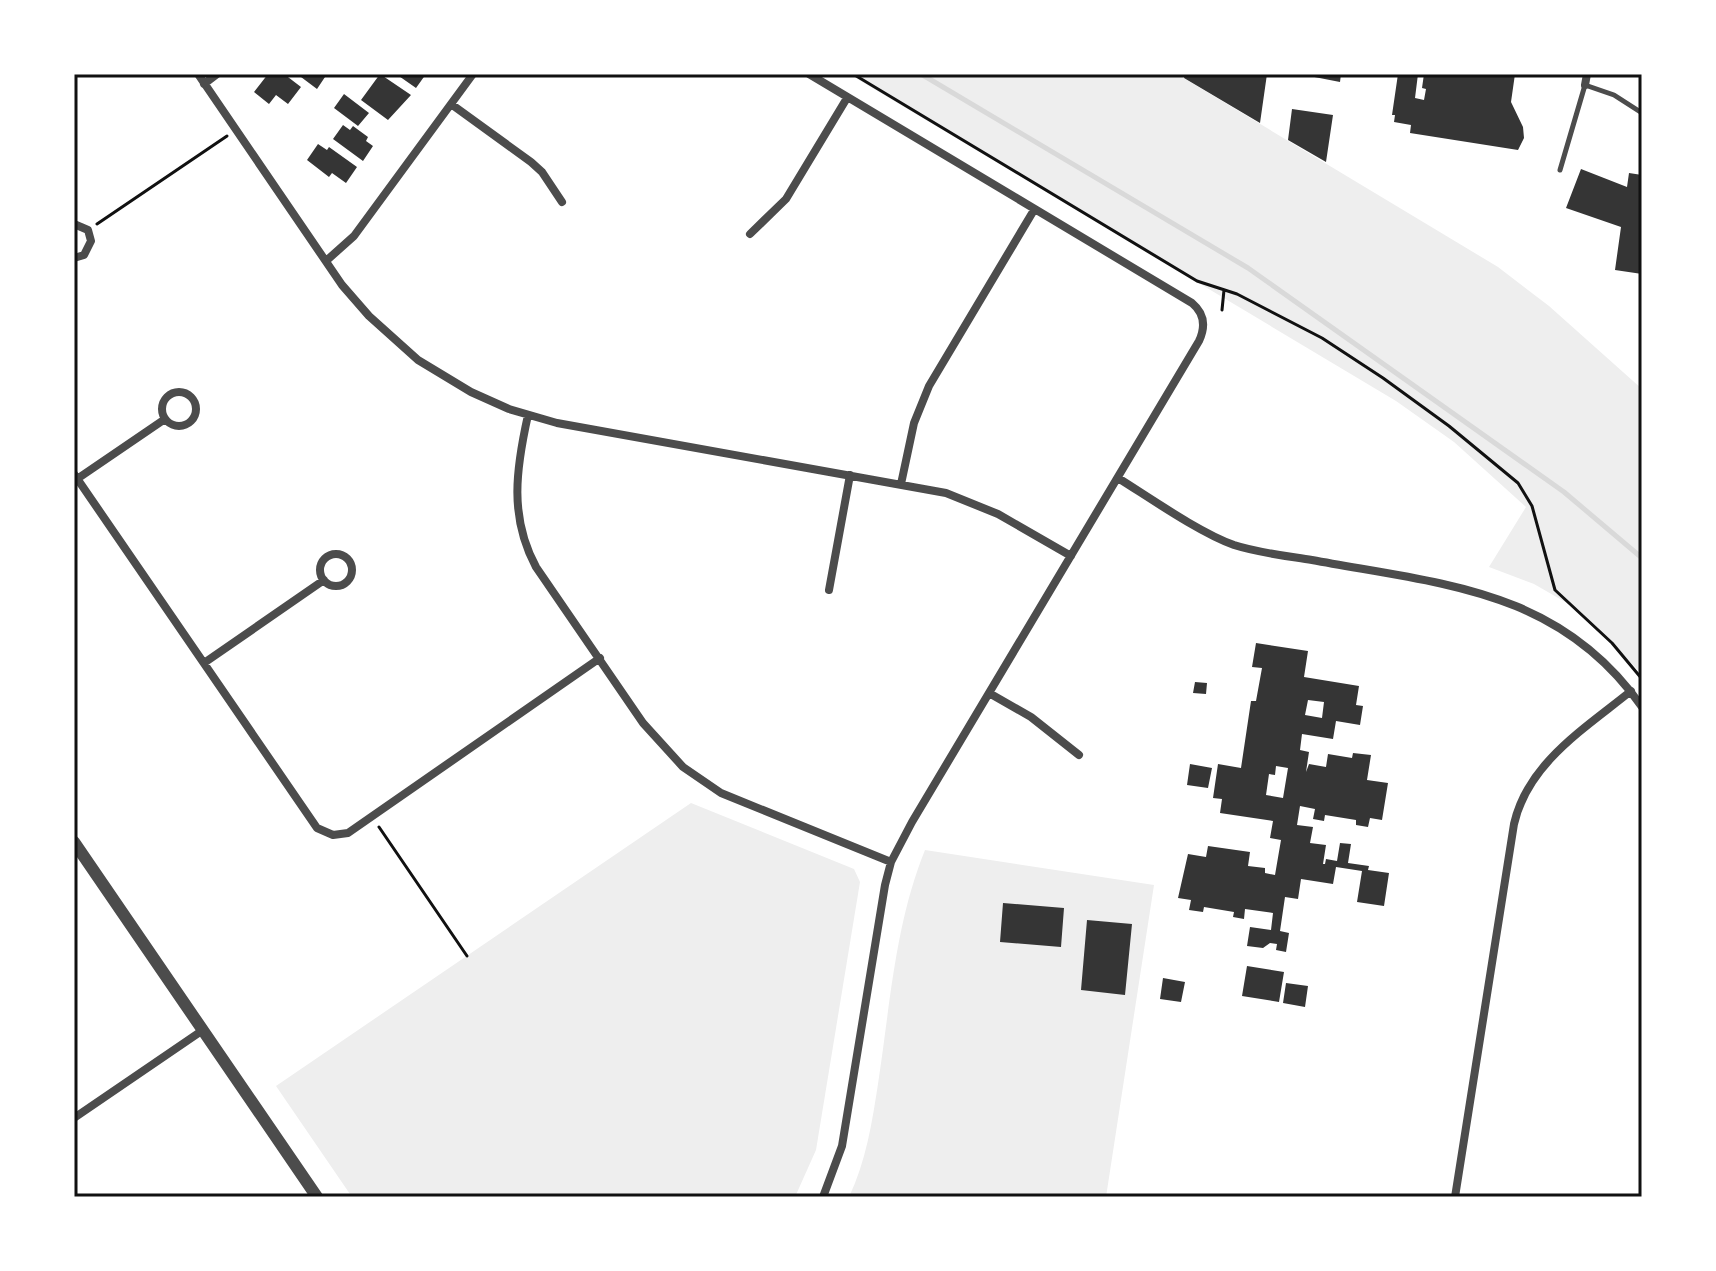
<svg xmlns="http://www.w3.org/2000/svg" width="1716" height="1271" viewBox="0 0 1716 1271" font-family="Inter,sans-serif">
<rect width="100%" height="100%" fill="#fff"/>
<path fill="#eee" d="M849,74H1177L1498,267L1549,306L1642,389V674L1579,610L1534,584L1489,567L1526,507L1454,442L1396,401Z
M691,803L854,869L860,882L816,1150L795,1197H352L276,1086Z
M925,850L1154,885L1106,1197H849C866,1161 872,1123 878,1084C890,1006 895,924 925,850Z"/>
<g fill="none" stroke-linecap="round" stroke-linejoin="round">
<path stroke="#d9d9d9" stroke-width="5" d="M921,74L1248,268L1564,492L1642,558"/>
</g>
<path fill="#353535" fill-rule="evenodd" d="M268,74H284L301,87L288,104L276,95L269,104L254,92Z
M297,74H327L317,89Z
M380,74L411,95L388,120L361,100Z
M396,74H426L416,88Z
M1185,74H1267L1260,123L1184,78Z
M1299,74H1341L1340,82Z
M1398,74H1418L1415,98L1424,100L1426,89L1422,88L1424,74H1515L1511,102L1523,127L1524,138L1518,150L1410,133L1411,125L1394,122L1395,115H1392Z
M344,94L369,113L358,126L334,108Z
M1292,109L1333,115L1326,162L1288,140Z
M343,125L350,130L353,126L368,137L366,141L373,146L363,161L333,139Z
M318,144L327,150L329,147L357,167L346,183L332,173L329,177L307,160Z
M1581,169L1627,187L1629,173L1642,175V274L1615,270L1621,227L1566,208Z
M1256,643L1308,651L1304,677L1359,686L1356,705L1363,706L1360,725L1336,721L1333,739L1302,734L1300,750L1309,752L1306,772L1309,764L1326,767L1328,754L1352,758L1353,753L1371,755L1367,780L1388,783L1382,820L1370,818L1368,827L1356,825V820L1325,815L1324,821L1313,819L1315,809L1300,806L1297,825L1313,827L1310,843L1326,845L1323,864H1325L1326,859L1337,861L1340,843L1351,844L1348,863L1369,866L1368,870L1389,873L1384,906L1357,902L1362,871L1336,867L1333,884L1301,879L1298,899L1285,897L1280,931L1289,933L1286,952L1276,950L1277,944L1270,943L1263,948L1247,946L1250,927L1271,930L1273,913L1245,909L1244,919L1233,917L1234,912L1204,907L1203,912L1189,910L1191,900L1178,898L1188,854L1206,857L1208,846L1250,852L1248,866L1265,868V873L1275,875L1281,840L1270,838L1273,821L1220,813L1222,799L1213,798L1218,764L1241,768L1251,701H1256L1262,668L1252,667ZM1308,700L1324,702L1322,718L1305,715ZM1276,766L1288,768L1283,798L1266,795L1269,774L1275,775Z
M1195,682L1207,683L1206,694L1193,693Z
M1190,764L1212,768L1208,788L1187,785Z
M1003,903L1064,908L1061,947L1000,942Z
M1087,920L1132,924L1125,995L1081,990Z
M1247,966L1284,972L1279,1002L1242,996Z
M1163,978L1185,982L1181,1002L1160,999Z
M1286,983L1308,986L1305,1007L1283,1003Z"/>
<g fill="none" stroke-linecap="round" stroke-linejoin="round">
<path stroke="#111" stroke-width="3" d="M853,74L1197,281L1237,294L1322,338L1383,378L1449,426L1518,483L1532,506L1555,590L1612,643L1642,679
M97,224L227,136
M1222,310L1224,290
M379,827L467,956"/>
<path stroke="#4c4c4c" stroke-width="5" d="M1560,170L1585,85L1614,95L1642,113"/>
<path stroke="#4c4c4c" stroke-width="8" d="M198,74L342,285L369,316L418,360L471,392L509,409L557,423L946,493L998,514L1071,556
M809,74L1192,303C1204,313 1206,326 1199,341L912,822L891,862L885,885L842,1146L823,1197
M204,84L217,74
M1585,85L1587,74
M451,104L531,162L542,172L562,202
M74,224L88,230L91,241L84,255L74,258
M750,234L786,199L847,98
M326,261L354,236L473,74
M162 409a17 17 0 1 1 34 0a17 17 0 1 1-34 0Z
M528,415C516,469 509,517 536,567L643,723L683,767L721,793L891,862
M74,474L317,828L333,835L348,833L600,658
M1118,478C1150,498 1200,533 1234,545C1259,553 1287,556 1312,560C1441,584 1560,589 1642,707
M77,479L165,419
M901,484L914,423L929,386L1034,210
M320 570a16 16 0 1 1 32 0a16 16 0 1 1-32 0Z
M829,590L850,475
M204,663L324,580
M989,693L1031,717L1079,755
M74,1118L203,1030
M1455,1197L1514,824C1528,763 1584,729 1631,691"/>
<path stroke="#4c4c4c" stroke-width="12" d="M74,842L317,1197"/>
</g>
<rect width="1716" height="1271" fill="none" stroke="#ffffff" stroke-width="152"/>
<rect x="76" y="76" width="1564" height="1119" fill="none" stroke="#111" stroke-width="3"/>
</svg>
